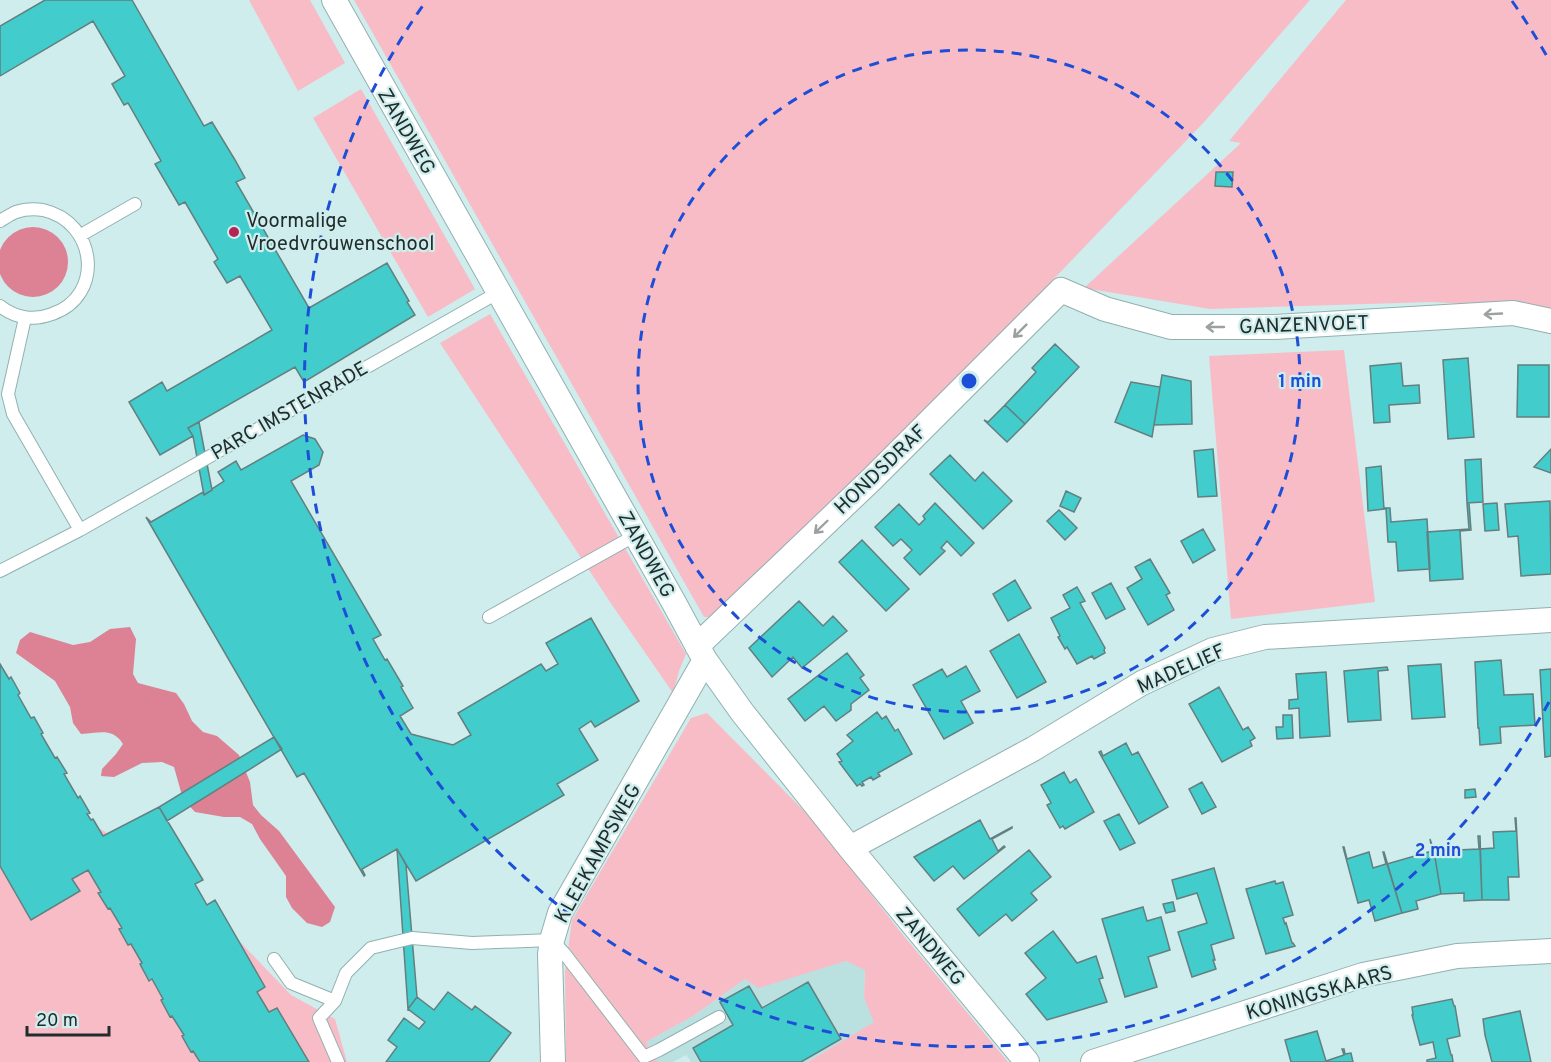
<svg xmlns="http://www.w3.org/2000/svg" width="1551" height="1062" viewBox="0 0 1551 1062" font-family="Overpass,sans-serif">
<rect width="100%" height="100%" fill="#ceedec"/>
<path fill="#bae0e0" d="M846,961L865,969L864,998L875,1022L808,1062H691L686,1055L673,1062H658L646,1042L693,1016L745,979L759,987Z"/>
<path fill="#f8bcc7" d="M249,0H310L345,63L298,91Z
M354,0H1310L1205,121L891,449L714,617H704Z
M1346,0H1551V309L1432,302L1210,309L1084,288L1241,143L1229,141Z
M361,89L475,289L428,317L313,118Z
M490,314L686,654L679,671L673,693L612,605L440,343Z
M1344,350L1375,602L1231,619L1209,356Z
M0,712L90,823L122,842L217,918L291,995L335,1019L347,1062H0Z
M707,713L811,818L899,930L1008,1062H808L874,1022L864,998L865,970L846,961L759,988L745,979L693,1016L646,1042L658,1062H566L565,972L572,920L691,718Z"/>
<path fill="#dd8194" d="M-2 262a35 35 0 1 1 70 0a35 35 0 1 1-70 0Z
M130,627L136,639L133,674L138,683L176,693L184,704L192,721L203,732L217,736L239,755L250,782L253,805L261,815L279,831L335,907L330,922L322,927L307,923L292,908L286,897V876L260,839L252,824L240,817H224L195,812L183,799L174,767L162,762L142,763L114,777L101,776L102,769L116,754L123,744C113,727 98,733 81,734L73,723L70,707L55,681L16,653L20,640L30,632L73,645L90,642L110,629Z"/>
<path fill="#42cccb" stroke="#637f7f" stroke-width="1.5" d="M45,0H132L204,126L212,122L235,160L245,178L236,182L309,308L387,263L409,301L407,302L415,315L304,382L295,367L188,428L193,436L160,455L129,402L162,382L167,391L272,330L240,276L227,283L214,262L218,259L185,202L179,205L155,164L161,161L128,103L124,105L112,84L125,76L93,21L0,76V26Z
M1216,172H1233L1232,187L1215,186Z
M1055,344L1079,367L1025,424L1005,405L1036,372L1032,368Z
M1468,358L1474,437L1448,439L1443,360Z
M1401,363L1403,386L1419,385L1420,403L1389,405L1390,422L1374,423L1370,366Z
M1518,365H1549V417H1517Z
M1162,375L1191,381L1192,424L1154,425Z
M1131,382L1160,387L1152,437L1115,422Z
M1005,405L1025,424L1007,442L984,420L988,422Z
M199,422L212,490L204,495L193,436L188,428Z
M303,435L315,439L323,452L319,465L291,481L381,635L373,639L385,660L387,659L403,686L401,687L413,708L400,716L411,734L453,745L471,735L458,713L541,664L546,671L558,664L546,643L591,618L639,701L595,727L591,721L579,729L598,760L557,784L564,795L416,881L397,849L362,869L365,875L364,876L304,773L297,777L146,517L151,522L203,492L204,495L212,490V489L224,481L218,472L236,461L241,470Z
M303,435L315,439L323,452L319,465L291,481L381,635L373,639L385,660L387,659L403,686L401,687L413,708L400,716L411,734L453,745L471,735L458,713L541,664L546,671L558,664L546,643L591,618L639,701L595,727L591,721L579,729L598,760L557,784L564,795L416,881L397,849L362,869L365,875L364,876L304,773L297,777L146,517L151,522L203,492L204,495L212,490V489L224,481L218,472L236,461L241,470Z
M1213,449L1217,496L1198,497L1194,451Z
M1551,449V473L1534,467Z
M950,455L975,481L983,472L1012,501L983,529L930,474Z
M1481,459L1483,502L1467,503L1465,460Z
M1381,466L1384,509L1368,511L1366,468Z
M1066,491L1081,498L1074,512L1060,506Z
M1550,501L1551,574L1521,576L1518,536L1508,537L1505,504Z
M935,503L974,543L961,556L947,541L941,548L945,551L920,575L904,558L912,550L901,539L893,546L875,527L899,504L919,525L925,519L923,516Z
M1467,503H1469L1471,530L1460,531L1463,579L1430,581L1427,532L1469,529Z
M1497,503L1499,530L1485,531L1483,504Z
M1384,508H1390L1391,522L1427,519L1430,569L1398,571L1396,542H1388L1386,509Z
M1059,510L1077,528L1065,540L1047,521Z
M1203,529L1215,550L1193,563L1181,541Z
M862,540L909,589L886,611L839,562Z
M1150,559L1170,593L1166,595L1174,610L1148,625L1127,588L1142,579L1135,567Z
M1015,580L1031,608L1008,621L993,594Z
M1111,583L1125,609L1106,619L1092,593Z
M1077,587L1085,601L1080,603L1105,648L1104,650L1105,653L1094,659L1092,656L1077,664L1067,647L1065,649L1058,637L1060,636L1051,618L1070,608L1063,595Z
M799,601L823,626L833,616L847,631L802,668L793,657L772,677L749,648Z
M1019,634L1046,682L1017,698L990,651Z
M847,653L864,675L860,678L869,690L851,704V710L836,721L824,706L805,721L788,699Z
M1501,660L1504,695L1533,694L1535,725L1500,727L1501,743L1480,745L1479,728H1478L1475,662Z
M0,664L9,679L11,677L20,693L18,695L31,718L34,717L43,733L41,734L55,758L57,757L67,773L64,774L78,798L80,796L90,813L87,814L91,820L93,819L103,836L159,807L203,880L195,884L207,905L215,900L265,987L257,992L269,1012L277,1008L309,1062H200L193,1051L191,1052L182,1036L184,1035L172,1016L170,1017L161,1000L163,999L152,979L149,981L140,964L142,963L131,944L128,945L119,929L122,928L110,908L108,909L98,893L101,892L88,870L72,879L80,891L31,920L0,866Z
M0,664L9,679L11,677L20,693L18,695L31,718L34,717L43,733L41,734L55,758L57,757L67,773L64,774L78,798L80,796L90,813L87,814L91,820L93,819L103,836L159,807L203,880L195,884L207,905L215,900L265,987L257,992L269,1012L277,1008L309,1062H200L193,1051L191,1052L182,1036L184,1035L172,1016L170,1017L161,1000L163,999L152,979L149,981L140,964L142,963L131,944L128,945L119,929L122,928L110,908L108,909L98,893L101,892L88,870L72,879L80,891L31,920L0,866Z
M1441,664L1445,717L1412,719L1408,666Z
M966,666L980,691L961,701L973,723L944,739L913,685L942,669L947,677Z
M1387,667L1388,670L1378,671L1381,720L1348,722L1344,671Z
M1551,669V756L1545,757L1540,670Z
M1326,672L1330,736L1300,738L1299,708L1289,709V700L1298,699L1296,674Z
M1219,687L1243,730L1248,727L1255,738L1250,741L1252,746L1222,762L1189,704Z
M877,712L882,719L886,716L895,731L898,729L912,754L878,773L880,776L873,780L871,777L862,782L864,785L862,786L860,784L857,786L839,762L842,761L837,754L853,741L847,735Z
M1283,715H1292L1293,738L1277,739L1276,727H1283Z
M274,737L282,749L167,821L159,807Z
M1126,743L1132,755L1138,752L1168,807L1139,824L1099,752L1101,751L1103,756Z
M1064,772L1070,783L1076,779L1094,812L1065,829L1063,826L1060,828L1047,805L1051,803L1041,785Z
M1202,782L1216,807L1202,814L1189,789Z
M1475,789L1476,797L1465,798V790Z
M1119,814L1135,843L1120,850L1104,821Z
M1515,818H1516L1519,877H1508L1509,900H1482L1480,849L1494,848L1493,832L1516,831Z
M980,820L990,839L1012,827V828L992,839L998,851L1004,846L1005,847L964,879L953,866L934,881L914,857Z
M1478,836H1480L1482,900L1464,901V893L1441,894L1434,851L1479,849Z
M1430,839L1434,851L1441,894L1416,901L1418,909L1402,913L1387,864L1432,851Z
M1343,847H1344L1347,859L1369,852L1373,868L1386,864L1383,852H1384L1402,913L1375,921L1369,900L1358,903Z
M397,849L406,865L417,997L408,1009Z
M1029,850L1051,877L1031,893L1037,900L1012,921L1006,914L979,936L957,909Z
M1214,868L1234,938L1211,945L1215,960H1213L1216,969L1192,977L1178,932L1207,923L1197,893L1177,899L1172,880Z
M1275,881L1276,884L1283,882L1293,915L1283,918L1285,924L1286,923L1292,943H1293L1295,946L1266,954L1246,889Z
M1173,902L1175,911L1166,913L1163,904Z
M1143,907L1147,921L1161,917L1170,950L1148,957L1157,987L1125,997L1102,919Z
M1053,931L1077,963L1096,956L1103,978L1099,979L1107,1002L1047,1020L1026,994L1046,978L1025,953Z
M808,982L841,1039L801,1062H701L693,1048L733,1025L720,1002L749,986L762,1008Z
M448,992L472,1010L475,1006L511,1033L489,1062H386L397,1047L388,1040L404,1018L419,1029L425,1022L408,1009L417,997L434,1010Z
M1452,999L1454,1006H1455L1460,1036L1447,1039L1451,1055H1452L1453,1062H1427V1060L1436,1058L1433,1042L1420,1045L1412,1015H1413L1412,1007Z
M1520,1011L1531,1062H1492L1485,1035L1483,1019Z
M1317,1031L1326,1061L1344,1055L1342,1049H1344L1345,1054L1351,1053L1353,1062H1291L1285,1040Z"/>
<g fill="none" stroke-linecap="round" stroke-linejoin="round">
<defs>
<path id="service" d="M0,221C5,218 11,214 16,212C25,209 35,209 43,210C97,222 105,296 52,314C34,321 15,318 0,306
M81,235L135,204
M25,318L8,394L13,414L80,530
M0,571L80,530L499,292
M489,617L636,535
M274,959L291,983L335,1001L346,973L371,948L412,938L472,943L552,940L564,953L644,1057L659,1050L719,1017
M335,1001L319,1018L338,1062"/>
<path id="minor" d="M334,0L673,601L705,660L742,712L850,848L1027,1062
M697,646L872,479L1061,290L1105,309L1171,327H1275L1513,313L1551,321
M850,848L1033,749L1142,683L1213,650L1265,637L1551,620
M553,1062L550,954L552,940L560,913L705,660
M1093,1062L1363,975L1457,956L1551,951"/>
</defs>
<use href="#service" stroke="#92b0af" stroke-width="14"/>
<use href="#minor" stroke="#92b0af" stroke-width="26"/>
<use href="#service" stroke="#fff" stroke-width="12"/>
<use href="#minor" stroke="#fff" stroke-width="24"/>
</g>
<defs><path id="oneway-shaft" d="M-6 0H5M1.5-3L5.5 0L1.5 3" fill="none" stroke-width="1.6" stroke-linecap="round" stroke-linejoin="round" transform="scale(1.5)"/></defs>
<g stroke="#9ba0a0">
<use href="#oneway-shaft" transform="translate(1493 314) rotate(177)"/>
<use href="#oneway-shaft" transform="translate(1215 327) rotate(-180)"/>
<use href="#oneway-shaft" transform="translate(1020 331) rotate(135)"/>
<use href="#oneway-shaft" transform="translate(821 527) rotate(136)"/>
</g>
<g fill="none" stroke="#1d4ed8" stroke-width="3" stroke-dasharray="10 8">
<circle cx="969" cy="381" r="331"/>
<path d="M1549 702A663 663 0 1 1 426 1M1512 1A663 663 0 0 1 1549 60"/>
</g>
<circle fill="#b42455" stroke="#ceedec" stroke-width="2" cx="234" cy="232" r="6"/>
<g text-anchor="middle" stroke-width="4.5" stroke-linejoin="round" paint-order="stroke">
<g font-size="20" fill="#212c2c" stroke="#ceedec">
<text transform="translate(407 131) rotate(60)" y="7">ZANDWEG</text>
<text transform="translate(1304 324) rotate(-2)" y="7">GANZENVOET</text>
<text transform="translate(289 410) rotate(-30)" y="7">PARC IMSTENRADE</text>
<text transform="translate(880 469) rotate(-44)" y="7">HONDSDRAF</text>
<text transform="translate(647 554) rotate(61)" y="7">ZANDWEG</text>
<text transform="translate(1181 668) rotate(-24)" y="7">MADELIEF</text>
<text transform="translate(597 853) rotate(-61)" y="7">KLEEKAMPSWEG</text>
<text transform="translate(931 946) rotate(50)" y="7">ZANDWEG</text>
<text transform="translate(1319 992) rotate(-16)" y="7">KONINGSKAARS</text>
</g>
<g font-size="20" fill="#212c2c" stroke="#ceedec" text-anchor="start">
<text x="246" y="227">Voormalige<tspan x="246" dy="23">Vroedvrouwenschool</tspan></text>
</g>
</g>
<circle cx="969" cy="381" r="9" fill="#1d4ed8" stroke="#ceedec" stroke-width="3"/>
<g font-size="18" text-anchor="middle" font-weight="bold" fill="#1d4ed8" stroke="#ceedec" stroke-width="4.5" stroke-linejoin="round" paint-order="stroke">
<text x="1300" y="387">1 min</text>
<text x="1438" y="856">2 min</text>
</g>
<path d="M27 1026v9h82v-9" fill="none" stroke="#212c2c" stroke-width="3"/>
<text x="36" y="1026" font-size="18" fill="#212c2c" stroke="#ceedec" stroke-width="4.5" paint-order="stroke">20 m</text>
</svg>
